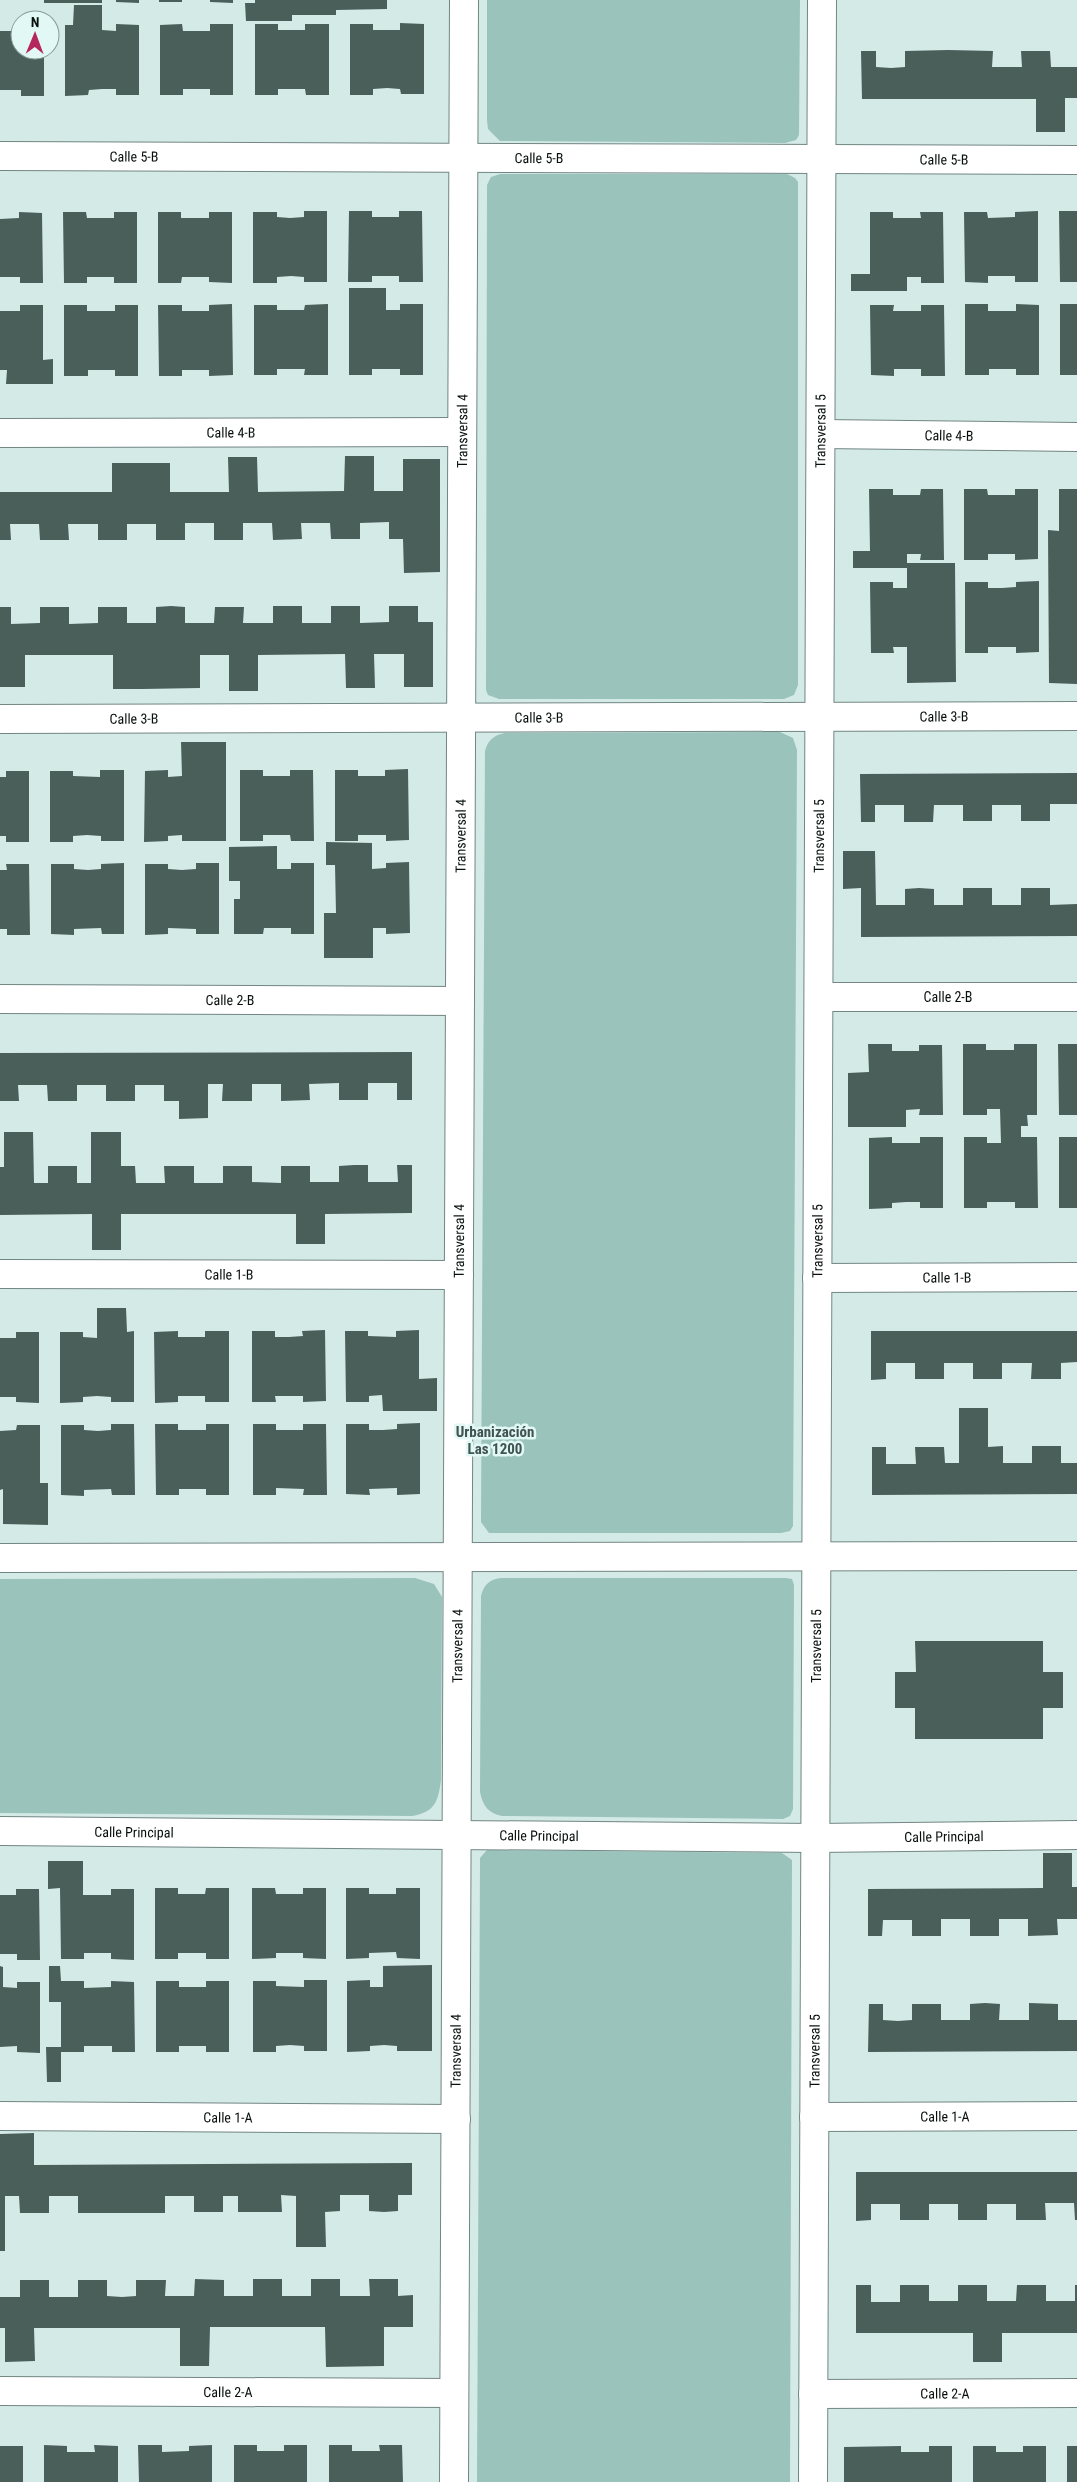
<svg xmlns="http://www.w3.org/2000/svg" width="1077" height="2482" viewBox="0 0 1077 2482" font-family="'Roboto Condensed',sans-serif">
<rect width="100%" height="100%" fill="#d4eae6"/>
<path fill="#9ac3bc" d="M487,0H800L799,135L796,140L785,143L500,141L488,129L487,120Z
M500,174H787L795,178L798,182V685L794,695L784,699H499L488,695L486,690L487,185L491,177Z
M780,732L793,738L797,750L793,1526L790,1531L781,1533H489L481,1522L485,751C488,740 494,735 505,733Z
M415,1578L434,1584L442,1597L441,1780C438,1802 435,1812 412,1816L0,1813V1579Z
M502,1578H786L792,1579L794,1585L793,1809L790,1816L783,1819L502,1816C488,1813 483,1806 480,1792L481,1596C484,1584 490,1579 502,1578Z
M487,1850L782,1853L792,1860L790,2482H477L480,1864V1858Z"/>
<path fill="#4a5e5a" d="M44,0H102V3H44Z
M116,0H139V3L116,2Z
M159,0H182V2H159Z
M210,0H233V3L210,2Z
M255,0H387V9L336,10V15H292V21H246L245,3H255Z
M74,5H102V30L116,31V24L139,25V95H116V89H102L89,90L88,95L65,96V25H73Z
M400,23L424,24V94H401L400,89L387,88L373,89V95H350V24H373V30H400Z
M182,24L183,31H210V24H233V95H210V89H183V95H160V25Z
M255,24H278V30H305V24H329V95H306L305,89H278V95H255Z
M0,31H20V50H44V96H21V90H0Z
M948,50L993,51L992,67H1022L1021,51H1050L1051,67H1077V98H1065V132H1036V99H862L861,51H876V67L891,68L905,67V51Z
M304,211H327V282H304V277L291,276L277,277V283H253V212H277V217L290,218L304,217Z
M349,211H372V217H399V211H422L423,282H399V276H372V282H348Z
M1038,211V282H1015V276H988V283L965,282L964,212H987L988,218L1015,217V212Z
M1059,211H1077V282H1060Z
M19,212L42,213L43,283H20V277H0V219L19,218Z
M63,212H86L87,218H114V212H137V283H114V277H87V283H64Z
M158,212H181V218H209V212H232V283L209,282V277H182L181,283H158Z
M870,212H893V218H921L920,212H943L944,283H921V277H907V291H851V274H870Z
M349,288H386V310H400V304H423V375H400V369H372V375H349Z
M232,304L233,375L209,376V370H182V376H159L158,305H182V311H209V305Z
M328,304V375H304L305,369H277V375H254V305H277V310H304L305,305Z
M965,304H988V311H1016V304L1039,305V375H1016V369H989V375H965Z
M1060,304H1077V375H1060Z
M20,305H43V360L53,359V384H6L7,370H0V311H20Z
M64,305H87V311H115V305H138V376H115V370H88V376H64Z
M870,305H894L893,311H921V305H944L945,376H921V369H894V376L871,375Z
M345,456H374V491H403V459H440V572L404,573L403,539H389V522L360,523V539H331L330,523H301L302,539L273,540L272,523H243V540H214V523H185V540H156V524H127V540H98V524H68L69,540H40L39,524H10L11,540H0V492H112V463H170V492H229L228,457H257L258,492L344,491Z
M869,489H893V495H920L921,489H943L944,560H920L921,554H907V563H955L956,682L907,683V647H893L894,653H871L870,582H893V588H907V568H853V551H870Z
M964,489H987L988,495H1015V489H1038V559L1015,560V554H988V560H964Z
M1059,489H1077V684L1049,683L1048,530L1059,531Z
M1039,581V652L1016,653V647H988V653H965V582H988V588H1002L1016,587V582Z
M171,606L185,607V623H214L215,607H244L243,623H273V606H302V623H331V606H360V623L389,622V606H418V622H433V687H404V654H374L375,688H346L345,654L258,655V691H229V655H200V688L142,689H113V655H25V687H0V607H11V624L40,623V607H69V624L98,623V607H127V623H156V607Z
M181,742H226V841H182V835L168,836V841L144,842L145,771L168,770V777L182,776Z
M408,769L409,840L386,841V835H358V841H335V770H358V776H385V770Z
M100,770H124V841H101V836L87,835L73,836V842H50V771H73V776L100,777Z
M240,770H263V776H290V770H313L314,841H291L290,835H263V841H240Z
M6,771H29V842H6V836H0V777H6Z
M1077,773V804H1050V821H1021V805H992V821H963V805H934L933,822H904V805H875V822H861L860,774Z
M326,842L372,843V869L386,868V863L409,862L410,933L386,934V928H373V958H324V913H336L335,865H326Z
M277,846V869H291V863H314V934H291V928H264L263,934H234V899H240V881H229V847Z
M843,851H875L876,905H905V889L919,888L934,889V905H963V888H992V905H1021V888H1050V905L1077,904V936L861,937V888L843,889Z
M124,863V934H102L101,928L74,929V935L51,934V864H74V869L88,870L101,869V864Z
M196,863H219V934H196V929L168,928V934L145,935V864H168V869L182,870L196,869Z
M6,864H29L30,935H7V929H0V870H7Z
M868,1044H892V1051H919V1045H942L943,1115H919L920,1109L906,1110V1127H848V1073L869,1072Z
M963,1044H986V1050H1014V1044H1037V1115H1027L1028,1126H1021V1137H1037L1038,1208H1015V1202H987V1208H964V1137H987V1143H1001L1000,1109H987V1115H963Z
M1058,1044H1077V1115H1059Z
M412,1052V1100H397V1083H368V1100H339V1083L309,1084L310,1100L281,1101V1084H252V1101H222L223,1084H208V1118L179,1119V1101H164V1085H135V1101H106V1085H77V1101H48L47,1085H18L19,1101H0V1053Z
M4,1132H33L34,1183H48V1166H77V1183H91V1132H121V1166H135L136,1183H165L164,1166H194V1183H223V1166H252V1182L281,1183V1166H310V1182H339V1166L354,1165H368V1182H398L397,1165H412V1213L325,1214V1244H296V1214H121V1250H92V1214L0,1215V1167H4Z
M892,1137V1143H920V1137H943V1208H920V1202H906L892,1203V1208L869,1209V1138Z
M1059,1137H1077V1208H1059Z
M97,1308H126L127,1332L134,1331V1402H111V1397L97,1396L83,1397V1402L60,1403V1332H83V1337L97,1338Z
M325,1330L326,1401L303,1402V1396H275L276,1402H252V1331H275V1337H289L303,1336L302,1331Z
M419,1330V1379L437,1378V1411H383L382,1395L369,1396V1402H346L345,1331H368V1336L396,1337V1331Z
M178,1331V1337H205V1331H229V1402H205V1396H178V1402L155,1403L154,1332Z
M871,1331H1077V1362L1061,1363V1379H1031L1032,1363H1002V1379H973V1363H944V1379H915V1363H886V1379L871,1380Z
M16,1332H39V1403L16,1402V1397H0V1338H16Z
M959,1408H988V1447L1003,1446V1463H1032V1446H1061V1463H1077V1494L872,1495V1447H886V1464H916L915,1447H944L945,1463H959Z
M420,1423V1494L397,1495V1488L369,1489L370,1495L346,1494V1424H369V1430H383L397,1429V1424Z
M111,1424H134L135,1495H112L111,1489L84,1490V1496L61,1495V1425H84V1430L98,1431L111,1430Z
M155,1424H178V1430H206V1424H229V1495H206V1489H179V1495H156Z
M253,1424H276V1430H303V1424H326L327,1495H303L304,1489L276,1488V1495H253Z
M17,1425H40V1483H48V1525L3,1524V1489L0,1490V1431L16,1430Z
M915,1641H1043V1672H1063V1708H1043V1739H915V1708H895V1672H916Z
M1043,1853H1072V1887H1077V1919H1057L1058,1935L1028,1936V1919H999V1936H970V1919H941V1936H912V1920H883L882,1936H868V1889L1043,1888Z
M48,1861H83V1895H111V1889H134V1960L111,1959V1953H84V1959H61L60,1888L48,1889Z
M155,1888H178V1894H205L206,1888H229V1959H206V1953H178V1959H155Z
M252,1888H275L276,1894H303V1888H326V1959L303,1958V1953H276V1958L252,1959Z
M346,1888H369V1894H396V1888H420V1959L397,1958L396,1952L369,1953V1958L346,1959Z
M16,1889H39L40,1960H17V1954H0V1895H16Z
M432,1965V2051H397V2046L384,2045L370,2046V2051L347,2052V1981L370,1980V1987H383V1966Z
M0,1966L3,1967V1987L17,1988V1982H40V2053L17,2052V2046L0,2047Z
M49,1966H60L61,1981H84V1988L111,1987V1981L134,1982L135,2052H112V2046H84V2052H61V2082H47L46,2047H61V2002H49Z
M304,1980H327V2051H304V2046L290,2045L276,2046V2052H253V1981H276V1986L304,1987Z
M156,1981H179V1987H206V1981H229V2052H206V2046H179V2052H156Z
M985,2003L1000,2004L999,2020H1029V2003L1058,2004V2020H1077V2051L868,2052L869,2004H883V2020L898,2021L912,2020V2004H941V2020H970V2004Z
M34,2133V2165L412,2163V2195H398V2211L384,2212L369,2211V2195H340V2211L325,2212L326,2247H296V2196L281,2195L282,2212H238V2196H223V2212H194V2196H165V2213H78V2196H49V2213H20L19,2196H5V2251H0V2134Z
M856,2172H1077V2220H1075L1074,2203H1045L1046,2220H1016V2204H987V2220H958V2204H929V2220H900V2204H871V2220L856,2221Z
M195,2279L224,2280V2296H253V2279H282V2296H311V2279H340V2296H370L369,2279H398V2296L413,2295V2327H384V2366L326,2367L325,2327H210L209,2366H180V2328H34L35,2361L5,2362V2328H0V2297H20V2280H49V2297H78V2280H107V2296L122,2297L136,2296V2280H166L165,2296H194Z
M856,2285H871V2302H900V2285H929V2301H958V2285H987V2301H1016L1017,2285H1046V2301H1075V2285H1077V2333H1002V2362H973V2333H856Z
M44,2445L67,2446V2452H95L94,2445L118,2446V2482H44Z
M138,2445H162V2452L189,2451V2446L212,2445V2482H139Z
M234,2445H257V2451H284V2445H307V2482H234Z
M329,2445H352V2451H380L379,2445H402L403,2482H329Z
M0,2446H23V2482H0Z
M901,2446V2452H929V2446H952V2482H844V2447Z
M973,2446H996V2452H1023V2446H1046V2482H973Z
M1067,2446H1077V2482H1067Z"/>
<g fill="none" stroke-linecap="round" stroke-linejoin="round">
<defs>
<g id="street">
<path id="s1" d="M0,156L1077,160"/>
<path id="s2" d="M0,433L462,432"/>
<path id="s3" d="M821,434L1077,437"/>
<path id="s4" d="M0,719L1077,716"/>
<path id="s5" d="M819,997H1077"/>
<path id="s6" d="M0,999L460,1001"/>
<path id="s7" d="M0,1274L459,1275"/>
<path id="s8" d="M817,1278L1077,1277"/>
<path d="M0,1558L1077,1556"/>
<path id="s9" d="M0,1831L815,1838L1077,1835"/>
<path id="s10" d="M0,2116L456,2119"/>
<path id="s11" d="M814,2117L1077,2116"/>
<path id="s12" d="M0,2391L454,2393"/>
<path id="s13" d="M813,2394L1077,2393"/>
<path id="s14" d="M454,2482L464,0"/>
<path id="s15" d="M813,2482L822,0"/>
</g>
</defs>
<use href="#street" stroke="#728683" stroke-width="30"/>
<use href="#street" stroke="#fff" stroke-width="28"/>
</g>
<g text-anchor="middle" stroke-width="5" stroke-linejoin="round" paint-order="stroke">
<g font-size="14" fill="#08100e" stroke="#e1f8f4">
<text dy="5" stroke="none"><textPath href="#s1" startOffset="134">Calle 5-B</textPath></text>
<text dy="5" stroke="none"><textPath href="#s1" startOffset="539">Calle 5-B</textPath></text>
<text dy="5" stroke="none"><textPath href="#s1" startOffset="944">Calle 5-B</textPath></text>
<text dy="5" stroke="none"><textPath href="#s14" startOffset="2051">Transversal 4</textPath></text>
<text dy="5" stroke="none"><textPath href="#s15" startOffset="2051">Transversal 5</textPath></text>
<text dy="5" stroke="none"><textPath href="#s2" startOffset="231">Calle 4-B</textPath></text>
<text dy="5" stroke="none"><textPath href="#s3" startOffset="128">Calle 4-B</textPath></text>
<text dy="5" stroke="none"><textPath href="#s4" startOffset="944">Calle 3-B</textPath></text>
<text dy="5" stroke="none"><textPath href="#s4" startOffset="539">Calle 3-B</textPath></text>
<text dy="5" stroke="none"><textPath href="#s4" startOffset="134">Calle 3-B</textPath></text>
<text dy="5" stroke="none"><textPath href="#s14" startOffset="1646">Transversal 4</textPath></text>
<text dy="5" stroke="none"><textPath href="#s15" startOffset="1646">Transversal 5</textPath></text>
<text dy="5" stroke="none"><textPath href="#s5" startOffset="129">Calle 2-B</textPath></text>
<text dy="5" stroke="none"><textPath href="#s6" startOffset="230">Calle 2-B</textPath></text>
<text dy="5" stroke="none"><textPath href="#s14" startOffset="1241">Transversal 4</textPath></text>
<text dy="5" stroke="none"><textPath href="#s15" startOffset="1241">Transversal 5</textPath></text>
<text dy="5" stroke="none"><textPath href="#s7" startOffset="229">Calle 1-B</textPath></text>
<text dy="5" stroke="none"><textPath href="#s8" startOffset="130">Calle 1-B</textPath></text>
<text dy="5" stroke="none"><textPath href="#s14" startOffset="836">Transversal 4</textPath></text>
<text dy="5" stroke="none"><textPath href="#s15" startOffset="836">Transversal 5</textPath></text>
<text dy="5" stroke="none"><textPath href="#s9" startOffset="134">Calle Principal</textPath></text>
<text dy="5" stroke="none"><textPath href="#s9" startOffset="539">Calle Principal</textPath></text>
<text dy="5" stroke="none"><textPath href="#s9" startOffset="944">Calle Principal</textPath></text>
<text dy="5" stroke="none"><textPath href="#s14" startOffset="431">Transversal 4</textPath></text>
<text dy="5" stroke="none"><textPath href="#s15" startOffset="431">Transversal 5</textPath></text>
<text dy="5" stroke="none"><textPath href="#s11" startOffset="131">Calle 1-A</textPath></text>
<text dy="5" stroke="none"><textPath href="#s10" startOffset="228">Calle 1-A</textPath></text>
<text dy="5" stroke="none"><textPath href="#s12" startOffset="228">Calle 2-A</textPath></text>
<text dy="5" stroke="none"><textPath href="#s13" startOffset="132">Calle 2-A</textPath></text>
</g>
<g font-size="15" font-weight="bold" fill="#415451" stroke="#e1f8f4">
<text x="495" y="1437">Urbanización<tspan x="495" dy="17">Las 1200</tspan></text>
</g>
</g>
<g transform="translate(35 35) rotate(1)"><circle r="24" fill="#e1f8f4" stroke="#8a9b98"/>
<path d="M0-4L9 19L0 12L-9 19Z" fill="#b5275c"/>
<text y="-8" font-size="14" font-weight="bold" text-anchor="middle" fill="#08100e">N</text>
</g>
</svg>
